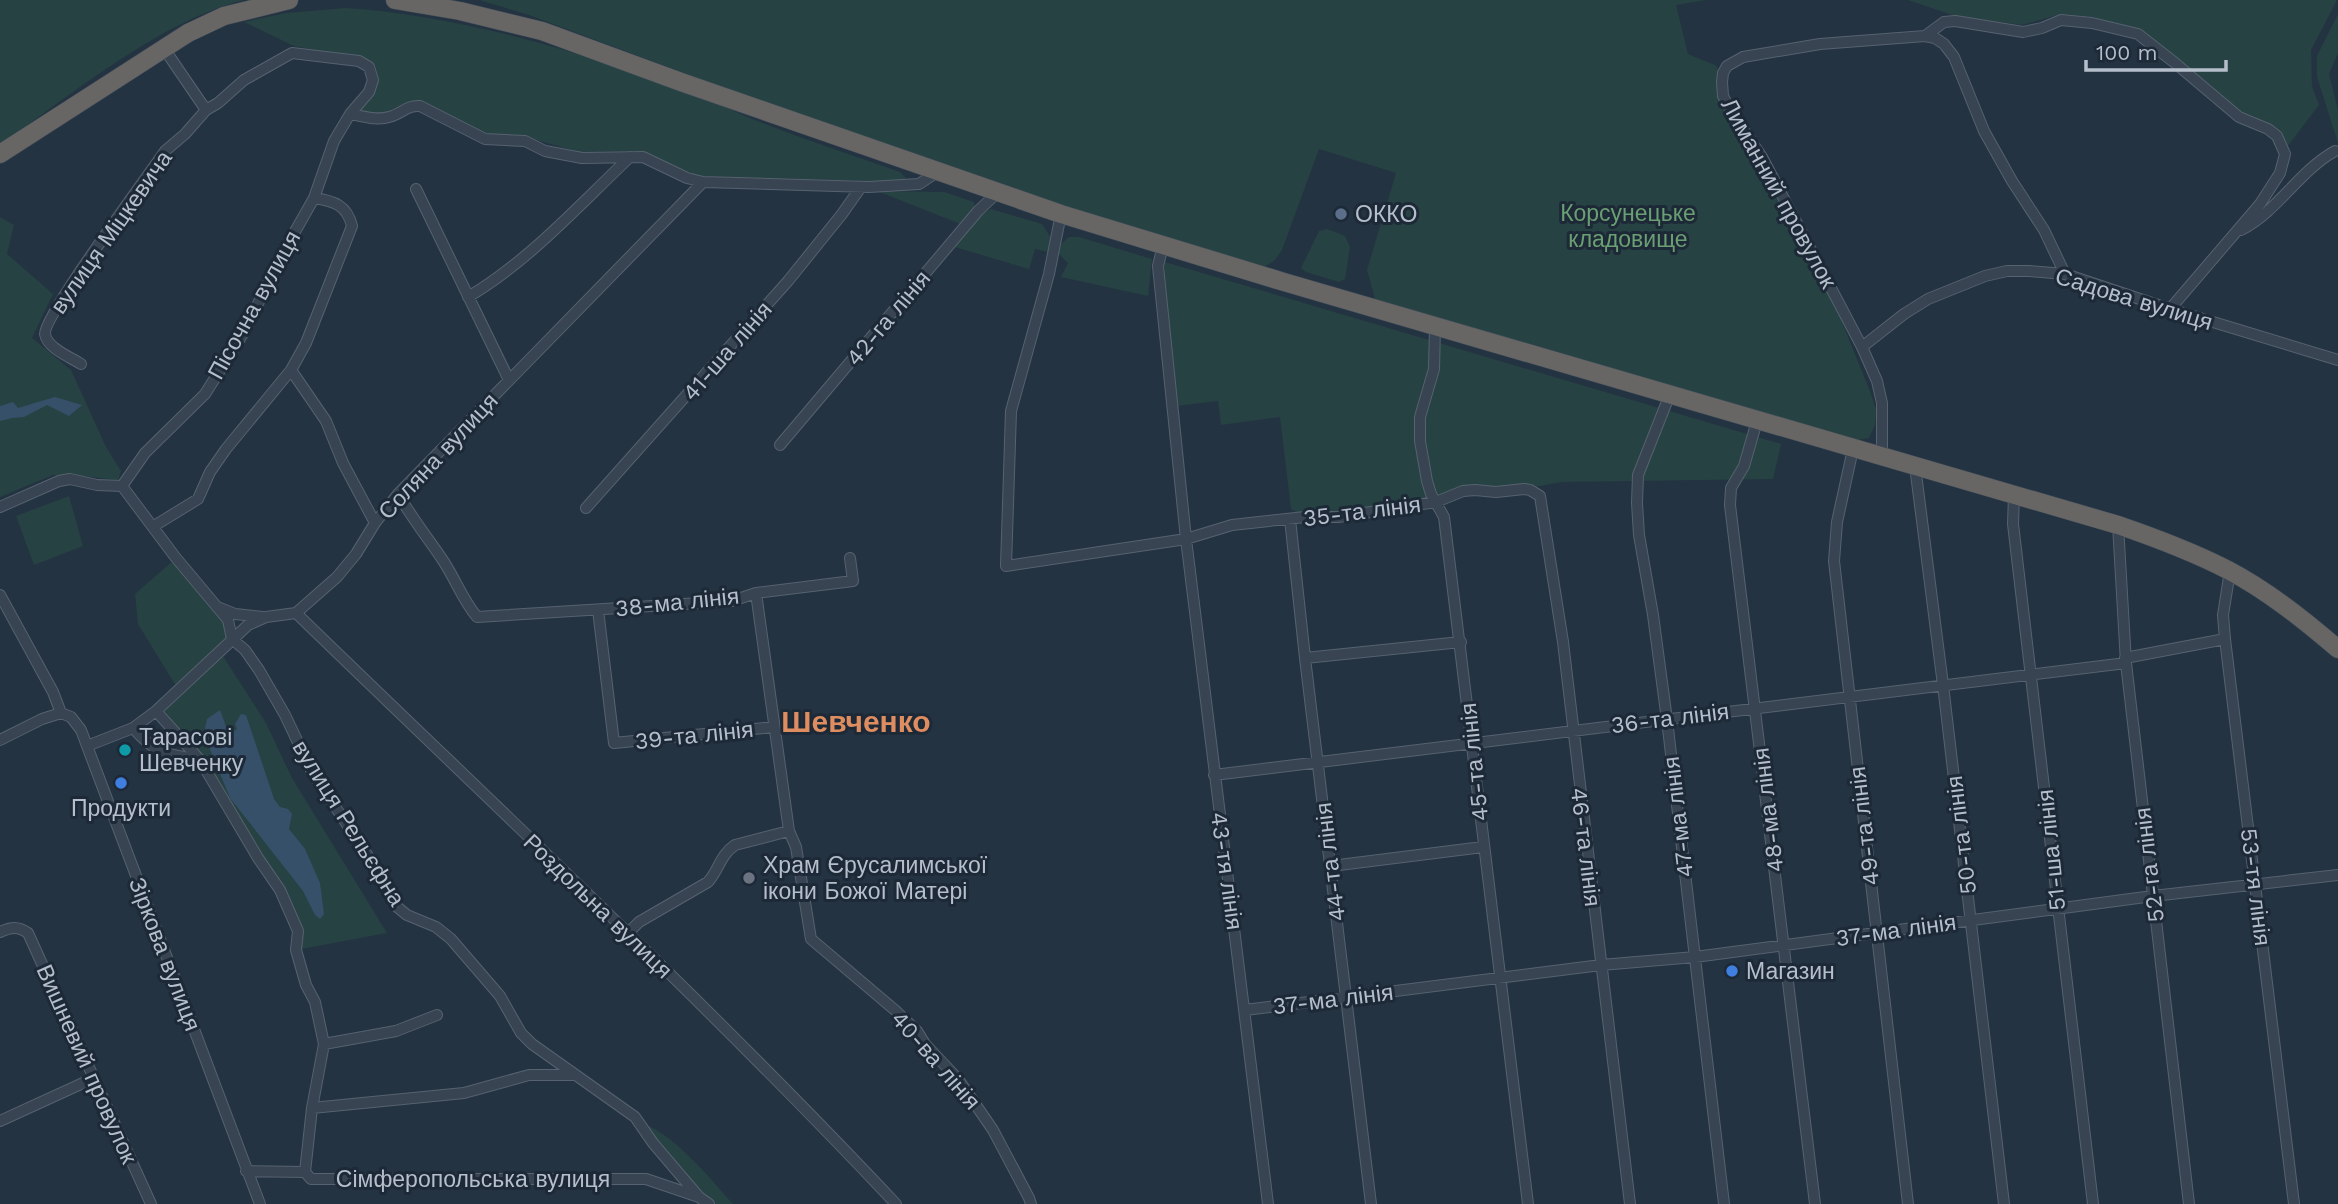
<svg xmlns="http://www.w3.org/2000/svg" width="2338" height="1204" viewBox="0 0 2338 1204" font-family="'Work Sans',sans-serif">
<rect width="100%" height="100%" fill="#243342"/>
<path fill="#264243" d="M0,0H244C162,20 69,96 0,145Z
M479,0H1706L1676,5L1688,54L1717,66L1720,99L1753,150L1841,320L1870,391L1876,410L1875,425L1869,438L1851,441L1592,368L1375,299L1367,270L1396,173L1319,149L1282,250L1275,260L1264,267L1058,205L797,115L529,15Z
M1908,0H2337L2311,50L2312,86L2319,105L2287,147L2277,129L2239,114L2139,32L2094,17L2061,14L2022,25L1955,16Z
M346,8C467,16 603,58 716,103C729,108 741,115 755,120C802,139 852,155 900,172L906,178L901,182L699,176L638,151L580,152L525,137L485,136L417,101L404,104L383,116L357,112L378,79L375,68L365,59L294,46L244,22L286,13Z
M2338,14V53L2329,74L2338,110V143L2317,77V56Z
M877,191L944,192L974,202L975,210L963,225Z
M991,209L1042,224L1051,238L1048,252L1035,249L1029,269L955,247L981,214Z
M0,217L14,225L7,254L53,294L32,338L71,370L106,447L121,471L118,480L73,475H53L0,497Z
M1327,229L1345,236L1350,247L1345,279L1339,282L1306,272L1301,268L1319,231Z
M1069,237H1079L1152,259L1148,296L1061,277L1068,263L1059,254L1061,244Z
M1165,262L1781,444L1773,479L1561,482L1524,489L1475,490L1448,499L1305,517L1291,509L1280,417L1221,425L1218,401L1176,406L1164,283Z
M69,496L83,546L34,565L16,516Z
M174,560L224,621L227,637L176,686L138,624L135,594Z
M223,656L266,723L292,778L387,933L296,950L298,931L200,760L165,711Z
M645,1124C677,1138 709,1177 733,1204C728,1204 721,1204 716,1204C699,1200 655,1140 645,1124Z"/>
<path fill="#37506a" d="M55,397L82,405L69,416L47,405L24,417L12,418L0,421V406L13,402L18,408Z
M220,710L227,729L233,732L237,729L235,724L241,714L246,715L274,799L280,807L288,809L292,814L289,829L305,849L320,883L324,914L320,919L315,915L303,891L230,798L207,742L205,728L207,719Z"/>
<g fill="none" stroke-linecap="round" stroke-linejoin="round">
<defs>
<path id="minor" d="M1925,36L1944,22L1955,21L2023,32L2042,28L2061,20L2092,23L2138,34L2175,63L2239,117L2268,129L2277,136L2285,154L2280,173L2260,204L2170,309
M163,47L206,110
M350,114C362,116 377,121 389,117C402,114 406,105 420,106L485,139L525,141L545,151L582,158L643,157L687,178L703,182L869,187L919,184L937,172
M416,189L509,380
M1061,214L1049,274L1011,411L1006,566L1186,539L1232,525L1305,517H1338L1436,502L1463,491L1475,490L1496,492L1524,489L1530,490L1540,496L1563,642L1630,1204
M2241,230C2278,211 2299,171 2335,151
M1163,245L1158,266L1186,539L1268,1204
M468,297C529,261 578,206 630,157
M1435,326L1434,369L1420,417V441L1427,481L1431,494L1444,517L1528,1204
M1862,347L1904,314L1928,299L1985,276L2007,271H2029L2065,274L2170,309L2338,360
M291,370L326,421L343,463L375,523
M1670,394L1638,475L1637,503L1639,535L1653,615L1667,720L1724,1204
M1757,421L1744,466L1731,488L1730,505L1815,1204
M780,445L978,211L997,193
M1853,449L1837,522L1834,561L1908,1204
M1882,457V403L1877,381L1862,347L1762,157L1731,111L1723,96L1722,82L1723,73L1727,66L1743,57L1820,44L1925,36L1935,38L1944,44L1954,57L1984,131L2012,181L2044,230L2065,274
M1915,466L1943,685L2004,1204
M122,486L176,558L228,620L232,639L245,650L259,670L285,715L312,772L380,874L396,906L407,915L436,927L451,939L500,996L521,1033L532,1044L635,1117L653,1143L699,1197L709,1204
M398,494C412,518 427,537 442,559C455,578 462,599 477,617L732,601L756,593L853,581L850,558
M2014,495L2013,524L2093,1204
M0,507L59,481L70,479L97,485L122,486L145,453L205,394L244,332L284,251L314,198L334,141L350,114L369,92L373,80L369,67L359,61L292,53L244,80L218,103L206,110L185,134L165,151C148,176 43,317 45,334C47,348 70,357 81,364
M586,508L788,281L842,214L861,187
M1290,519L1305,658L1371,1204
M2118,525L2126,663L2189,1204
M154,526L198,499L210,472L226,449L291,370L306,343L352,226C347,205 334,201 314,198
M2230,571L2223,615L2225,639L2294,1204
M756,593L789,831L796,847L811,939L896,1011L917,1031L925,1044L958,1079L993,1130L1029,1198L1031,1204
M0,595L53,692L61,713
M220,608L235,614L263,617
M598,610L614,743L774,727
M296,613C497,808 704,1000 896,1204
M1305,658L1461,642
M2125,658L2225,639
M156,711L200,760L258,858L280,890L298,931L296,950L306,985L315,1002L324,1044L312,1108L305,1172
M61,713L71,717L81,730L260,1204
M133,728C158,756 165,753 200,760
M0,740L42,719L61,713
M87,746L133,728L156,711L248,625L266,617L296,613L337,577L356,554L375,523L398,494L703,182
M1214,775L2126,663
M1331,866L1483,847
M0,932C11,927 18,926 28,933L151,1204
M627,934L639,922L708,882C719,870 720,855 735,845L789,831
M1245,1010L1601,965L1695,957L2153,896L2338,875
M324,1044L396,1031L437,1015
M312,1108L464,1093L529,1075H575
M0,1121L94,1078
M246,1171L305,1172L311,1179H646L699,1197"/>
<path id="trunk" d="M395,0L460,11L542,31L681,82L1061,214L1284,282L2118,525C2156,538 2193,552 2228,570C2268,591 2304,620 2338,649
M0,154L188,33L224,16L289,0"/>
</defs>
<use href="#minor" stroke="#56626f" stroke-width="12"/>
<use href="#trunk" stroke="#434f5c" stroke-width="19"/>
<use href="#minor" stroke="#384452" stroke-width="10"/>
<use href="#trunk" stroke="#676664" stroke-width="18"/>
</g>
<circle fill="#5c6f8a" stroke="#1d2937" stroke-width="2.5" cx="1341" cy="214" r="7"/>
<circle fill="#0f9aa8" stroke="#1d2937" stroke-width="2.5" cx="125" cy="750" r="7"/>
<g fill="#3f7fe0" stroke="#1d2937" stroke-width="2.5">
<circle cx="121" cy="783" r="7"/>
<circle cx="1732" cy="971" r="7"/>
</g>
<circle fill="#6b7280" stroke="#1d2937" stroke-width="2.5" cx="749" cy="878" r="7"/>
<g text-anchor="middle" stroke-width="6" stroke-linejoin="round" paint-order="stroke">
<g font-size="23" fill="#b5bfcc" stroke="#1d2937">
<text transform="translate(1779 193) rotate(61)" y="8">Лиманний провулок</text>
<text transform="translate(111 232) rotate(-55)" y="8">вулиця Міцкевича</text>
<text transform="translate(2134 299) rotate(17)" y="8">Садова вулиця</text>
<text transform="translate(254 305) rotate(-61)" y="8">Пісочна вулиця</text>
<text transform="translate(888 318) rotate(-50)" y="8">42-га лінія</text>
<text transform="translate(727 351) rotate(-49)" y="8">41-ша лінія</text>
<text transform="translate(438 456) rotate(-47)" y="8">Соляна вулиця</text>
<text transform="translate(1362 511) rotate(-7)" y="8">35-та лінія</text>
<text transform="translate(677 602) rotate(-6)" y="8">38-ма лінія</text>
<text transform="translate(1670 718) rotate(-7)" y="8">36-та лінія</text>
<text transform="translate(694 735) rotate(-6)" y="8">39-та лінія</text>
<text transform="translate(1474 762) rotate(-96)" y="8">45-та лінія</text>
<text transform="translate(1768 810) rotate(-97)" y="8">48-ма лінія</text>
<text transform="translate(1678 817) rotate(-97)" y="8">47-ма лінія</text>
<text transform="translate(349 823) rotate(58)" y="8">вулиця Рельєфна</text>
<text transform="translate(1864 826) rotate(-97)" y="8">49-та лінія</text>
<text transform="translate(1961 835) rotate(-97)" y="8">50-та лінія</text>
<text transform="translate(1586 847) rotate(83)" y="8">46-та лінія</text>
<text transform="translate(2051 850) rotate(-96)" y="8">51-ша лінія</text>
<text transform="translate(1330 862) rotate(-97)" y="8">44-та лінія</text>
<text transform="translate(2149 865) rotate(-97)" y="8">52-га лінія</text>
<text transform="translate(1227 871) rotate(82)" y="8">43-тя лінія</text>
<text transform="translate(2256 887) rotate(83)" y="8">53-тя лінія</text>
<text transform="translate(598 906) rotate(44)" y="8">Роздольна вулиця</text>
<text transform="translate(1896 930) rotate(-8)" y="8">37-ма лінія</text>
<text transform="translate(165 954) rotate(69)" y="8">Зіркова вулиця</text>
<text transform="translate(1333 999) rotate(-7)" y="8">37-ма лінія</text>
<text transform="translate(936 1060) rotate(49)" y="8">40-ва лінія</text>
<text transform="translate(87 1064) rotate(66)" y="8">Вишневий провулок</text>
<text x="473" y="1187">Сімферопольська вулиця</text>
</g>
<g font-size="23" fill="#6a9e73" stroke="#1d2937">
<text x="1628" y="221">Корсунецьке<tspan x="1628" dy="26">кладовище</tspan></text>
</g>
<g font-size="23" fill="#b5bfcc" stroke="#1d2937" text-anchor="start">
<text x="1355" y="222">ОККО</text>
<text x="139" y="745">Тарасові<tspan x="139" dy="26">Шевченку</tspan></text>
<text x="121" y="816" text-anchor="middle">Продукти</text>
<text x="763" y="873">Храм Єрусалимської<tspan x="763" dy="26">ікони Божої Матері</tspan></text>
<text x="1746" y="979">Магазин</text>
</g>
<g font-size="30" font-weight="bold" fill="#dd8d5f" stroke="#1d2937">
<text x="856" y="732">Шевченко</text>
</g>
</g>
<path d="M2086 60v10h140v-10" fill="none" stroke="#b5bfcc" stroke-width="3.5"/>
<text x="2096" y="60" font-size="21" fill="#b5bfcc" stroke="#1d2937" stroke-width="5" paint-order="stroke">100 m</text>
</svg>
